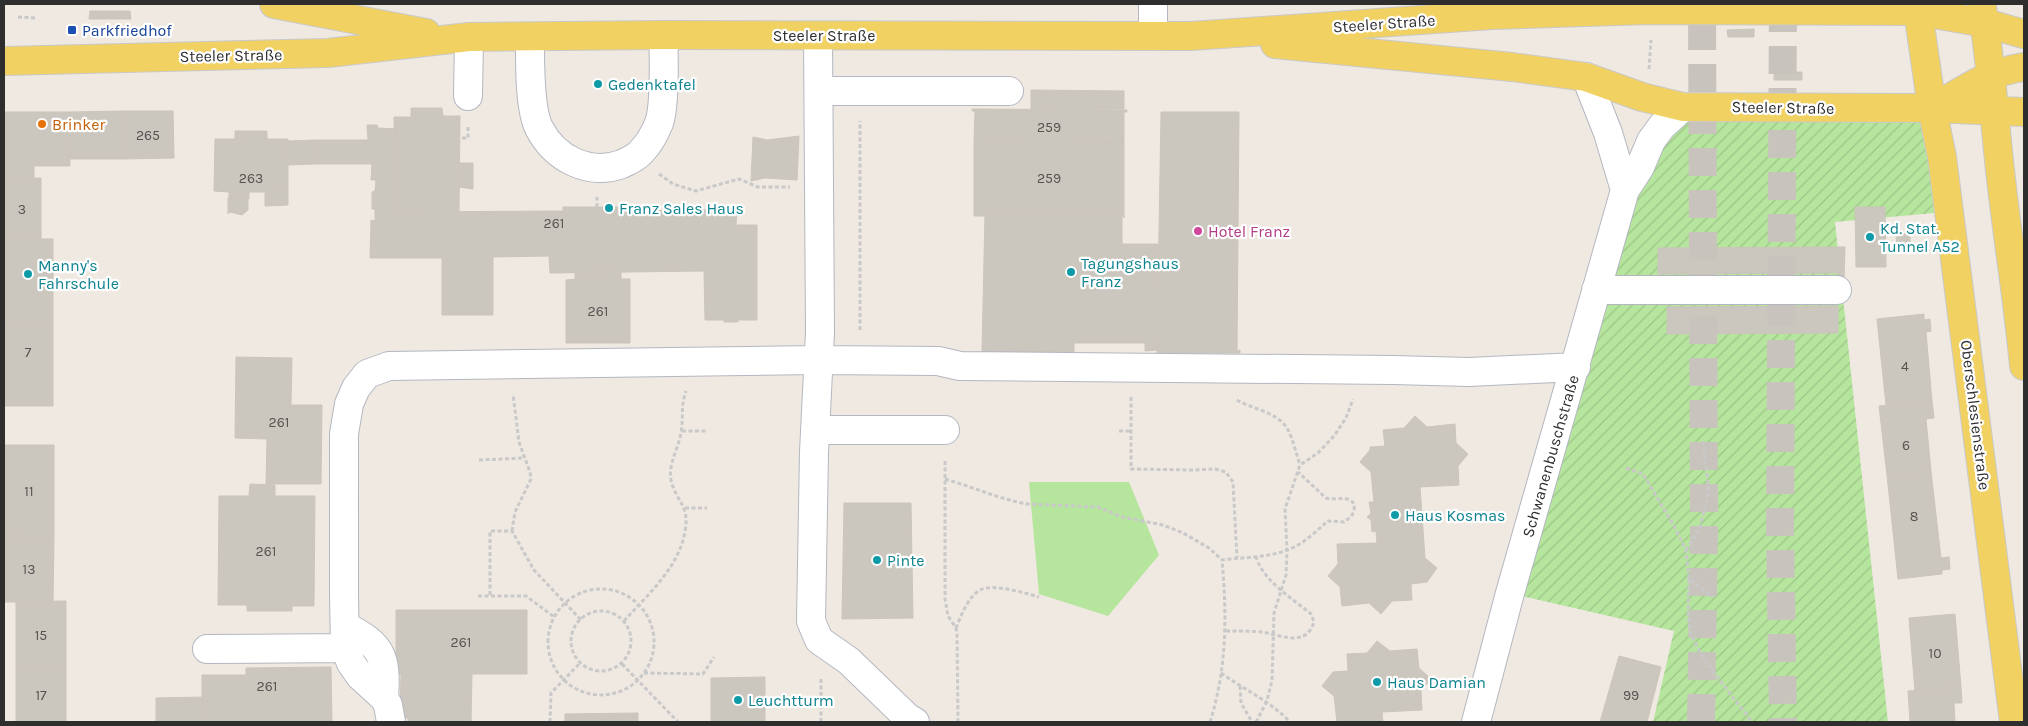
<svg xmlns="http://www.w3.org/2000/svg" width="2028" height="726" viewBox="0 0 2028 726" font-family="Karla,sans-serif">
<defs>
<pattern id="garden-furrows" width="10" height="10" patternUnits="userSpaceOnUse" patternTransform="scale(1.25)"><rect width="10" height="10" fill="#b6e59e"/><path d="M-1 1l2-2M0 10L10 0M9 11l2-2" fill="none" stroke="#9dc588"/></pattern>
</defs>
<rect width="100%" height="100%" fill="#efe9e1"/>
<path fill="#b6e59e" d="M1029,482H1129L1159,555L1108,616L1039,594Z"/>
<path fill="url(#garden-furrows)" d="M1684,109L1929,111L1945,212L1835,222L1888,722H1653L1674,631L1513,594L1630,183Z"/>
<path fill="#cbc7bf" stroke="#cbc5ba" d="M90,11H130L131,19H89Z
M1754,29V37H1728L1727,30Z
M1774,72H1802V80H1774Z
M1031,90L1124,91V109H1031Z
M411,108H442L443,116H460L459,211L396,212L394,117H411Z
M972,109L1127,110V112H1124V143L974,142L975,111H972Z
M122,111H173L174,158L123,159Z
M122,111L123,159H70V112Z
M4,112H70V166H34V178H4Z
M1161,112H1239L1237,351L1240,350V353H1157Z
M367,125H377L378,128L395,129L396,212L563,211V207H630V211L737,209L736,225H757V320H738V322H724V320H705L704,271L550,273L549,256L493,257V315H442V258H370L371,220L375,221V209H372V192L375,191L376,180H371L372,164H316L315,140H368Z
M235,131H267V140L235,139Z
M799,136L797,180L765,178L751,181L753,137L767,140Z
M215,139H288V192H249V199H229V192L214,191Z
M315,140L316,164L288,165V141Z
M974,142L1124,143V218L1122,213H985V216H974Z
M460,163H473V189L459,187Z
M4,178H41V239H4Z
M265,192H288V205L265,206Z
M228,198L248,199V210L242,215L230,212L228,214Z
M1855,207H1885L1886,267H1856Z
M985,213H1122V244H1158L1157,350L1145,351V343H1074V352H982Z
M1896,234H1910V247L1897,248Z
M4,239H53V323L4,322Z
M1845,247L1844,281H1839V273L1658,274V248Z
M575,272H621V279H630V343H566V280L575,279Z
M1838,306V333L1667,334V307Z
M1924,314V320L1930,319L1931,331L1926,332L1932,401L1886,405L1877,319Z
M4,322L53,323V406H4Z
M236,357L292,358L291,405H322L321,484H266L267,439L235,438Z
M1932,401L1934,418L1926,419L1931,471L1887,475L1879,406Z
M1415,416L1427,427L1455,424L1456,443L1468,454L1458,466L1459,485L1420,487L1425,558L1437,568L1427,582L1411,584L1412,600L1392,601L1381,614L1369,603L1342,606L1340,587L1328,576L1338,564L1337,544L1377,543L1376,531L1372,532L1371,520L1367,517L1371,513L1369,502H1374L1371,472L1360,462L1370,450V447L1385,446L1383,430L1404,428Z
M4,445H54V537L4,536Z
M1931,471L1941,558L1949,557L1950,569L1942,570V574L1898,579L1887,475Z
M250,484L275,485V496H315L314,606H292V611H247V605H218L219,496H249Z
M844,503H911L913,618L842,619Z
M4,536L54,537L53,602H4Z
M66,601V668H16V602Z
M396,610H527V674H472L471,722H408V718H400L401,674H396Z
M1955,614L1961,687L1915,691L1909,618Z
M1377,641L1390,651L1417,649L1419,668L1431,679L1421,691L1422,710L1382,712L1383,722H1337L1334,696L1322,686L1333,672L1348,671L1347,654L1367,653Z
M1619,656L1661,667L1647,722H1600Z
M331,667L332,722H202V675H246V668Z
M16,668H66V722H16Z
M765,677V721L711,722V678Z
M1961,687L1962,703H1954L1955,722H1910L1908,691Z
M202,697V722H156V698Z
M638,713V722H565V714Z"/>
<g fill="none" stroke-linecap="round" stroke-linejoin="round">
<path stroke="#c8c4bd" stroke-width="28" stroke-dasharray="28 14" stroke-linecap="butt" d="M1783,4L1780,530L1783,722
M1701,722L1704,528L1702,4"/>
<defs>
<path id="minor" d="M818,36L820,332L814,452L811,621L819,640L849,661L907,717L915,722
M1153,36V4
M530,37C530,60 529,108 539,128C555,159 589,176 622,164C628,161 636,158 641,152C649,144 655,133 659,123C665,107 664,54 663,35
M1586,77L1608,133L1625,190
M819,91H1009
M468,96L469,37
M1596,290H1837
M815,430H945
M345,626C382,645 387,656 384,698
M207,649L345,648
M391,722L388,705L384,698L360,676L351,663L345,648L344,596V434L349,404L356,388L367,374L389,366L818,360L938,361L960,366L1393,370L1469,372L1576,367
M1476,722L1510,593L1625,190L1640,167L1651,141L1662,126L1683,107"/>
<path id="major" d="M274,4L426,33
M1917,4L1932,108L1942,157L2014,722
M1982,8C1991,61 1994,116 2000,170C2007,235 2018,300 2024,366
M1275,44L1512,67L1586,77L1642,97L1683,107L1932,108L2024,112
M4,61L328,53L469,37L663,35L1191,36L1492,15L1648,10L1917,11L1985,23L2024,34
M1933,108C1964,90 1988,72 2024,67"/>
</defs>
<use href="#minor" stroke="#b4b7c1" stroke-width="30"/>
<use href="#major" stroke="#c9c9c9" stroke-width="30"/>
<path stroke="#c9c9c9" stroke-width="3" stroke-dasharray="4 2.5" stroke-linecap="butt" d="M18,17L37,18
M1649,69L1651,40
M462,138H468V125
M659,174L673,184L696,191L739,179L758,187H790
M597,207V197
M860,330V121
M1131,397V469L1194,470L1215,469L1226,472L1233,482L1237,558
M1237,400C1252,409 1277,412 1287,428C1293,439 1296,453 1300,465
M682,431H706
M1119,431H1131
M479,460L524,458
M945,461V599L948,616L956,628L957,634L958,722
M1626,468L1643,474L1674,526L1686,550L1689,579L1713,597
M945,479C973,487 999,499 1027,504L1098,507L1122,517L1163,525L1183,533L1209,548L1222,560
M685,508H707
M512,531L515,512L531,479L530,472L519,442L513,394
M1686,550L1699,530L1709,492L1703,441
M1689,579C1689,596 1687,613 1690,630C1696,654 1736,700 1752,722
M548 642a53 53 0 1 1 106 0a53 53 0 1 1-106 0Z
M490,595V531H512L534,570L581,620
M478,596H526L553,616
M571 641a30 30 0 1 1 60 0a30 30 0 1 1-60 0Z
M624,621C648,594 679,568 685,531C690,505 676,502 671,480C668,463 679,448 681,432C684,417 680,408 686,391
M956,628C961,616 968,597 980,590C992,583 1025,593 1039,597
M1226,631C1238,631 1250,631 1262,632C1281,635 1306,648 1314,622L1311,614C1292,598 1264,582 1256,557
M622,664L678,722
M644,673L703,674L714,657
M1221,673C1245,690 1270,701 1290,722
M821,679V722
M1240,686L1241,703L1252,722
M550,722L551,693L580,663
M1210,722C1227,668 1227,616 1222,560C1244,557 1267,558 1287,550C1303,545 1316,531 1328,521L1344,522C1348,519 1353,516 1354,510C1357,493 1334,501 1326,498L1298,472
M1256,722L1267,701L1272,680L1274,613L1286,575L1287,550L1285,509L1300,465L1318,453L1334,436L1346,418L1353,399"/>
<use href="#minor" stroke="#fff" stroke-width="28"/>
<use href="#major" stroke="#f2d163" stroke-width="28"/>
</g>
<rect fill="#1a4fb4" stroke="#fff" stroke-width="2" x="67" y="25" width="10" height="10" rx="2.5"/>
<g fill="#0f9aa8" stroke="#fff" stroke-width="2">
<circle cx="598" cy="84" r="5"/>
<circle cx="609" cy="208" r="5"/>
<circle cx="1870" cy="237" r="5"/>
<circle cx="1071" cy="272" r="5"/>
<circle cx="28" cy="274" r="5"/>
<circle cx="1395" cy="515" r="5"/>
<circle cx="877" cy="560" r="5"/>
<circle cx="1377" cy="682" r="5"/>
<circle cx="738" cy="700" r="5"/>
</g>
<circle fill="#e8710a" stroke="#fff" stroke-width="2" cx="42" cy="124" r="5"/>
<circle fill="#d1479c" stroke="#fff" stroke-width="2" cx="1198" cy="231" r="5"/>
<g text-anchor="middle" stroke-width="4.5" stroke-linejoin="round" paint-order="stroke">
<g font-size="14" fill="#555452">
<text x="1049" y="132">259</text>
<text x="148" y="140">265</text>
<text x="251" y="183">263</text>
<text x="1049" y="183">259</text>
<text x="22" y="214">3</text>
<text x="554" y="228">261</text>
<text x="598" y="316">261</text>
<text x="28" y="357">7</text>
<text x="1905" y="371">4</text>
<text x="279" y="427">261</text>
<text x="1906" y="450">6</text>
<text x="29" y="496">11</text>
<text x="1914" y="521">8</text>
<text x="266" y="556">261</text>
<text x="29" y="574">13</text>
<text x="41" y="640">15</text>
<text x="461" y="647">261</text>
<text x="1935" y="658">10</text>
<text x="267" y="691">261</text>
<text x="41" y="700">17</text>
<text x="1631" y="700">99</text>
</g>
<g font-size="16" fill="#2e2e2e" stroke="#fff">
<text transform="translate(1384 23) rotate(-4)" y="6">Steeler Straße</text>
<text x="824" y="41">Steeler Straße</text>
<text transform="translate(231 55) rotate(-1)" y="6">Steeler Straße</text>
<text transform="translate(1783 107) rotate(1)" y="6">Steeler Straße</text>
<text transform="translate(1976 415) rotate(83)" y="6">Oberschlesienstraße</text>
<text transform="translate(1550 456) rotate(-74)" y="6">Schwanenbuschstraße</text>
</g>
<g font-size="16" fill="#164399" stroke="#fff" text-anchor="start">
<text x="82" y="36">Parkfriedhof</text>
</g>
<g font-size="16" fill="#0d838f" stroke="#fff" text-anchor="start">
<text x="608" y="90">Gedenktafel</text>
<text x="619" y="214">Franz Sales Haus</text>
<text x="1880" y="234">Kd. Stat.<tspan x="1880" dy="18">Tunnel A52</tspan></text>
<text x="1081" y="269">Tagungshaus<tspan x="1081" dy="18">Franz</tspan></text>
<text x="38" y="271">Manny's<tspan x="38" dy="18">Fahrschule</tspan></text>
<text x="1405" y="521">Haus Kosmas</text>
<text x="887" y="566">Pinte</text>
<text x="1387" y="688">Haus Damian</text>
<text x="748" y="706">Leuchtturm</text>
</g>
<g font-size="16" fill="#c56008" stroke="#fff" text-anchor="start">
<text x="52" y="130">Brinker</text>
</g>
<g font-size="16" fill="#b23c85" stroke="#fff" text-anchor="start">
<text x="1208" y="237">Hotel Franz</text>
</g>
</g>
<rect width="2028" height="726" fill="none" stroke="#2e2e2e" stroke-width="10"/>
</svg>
